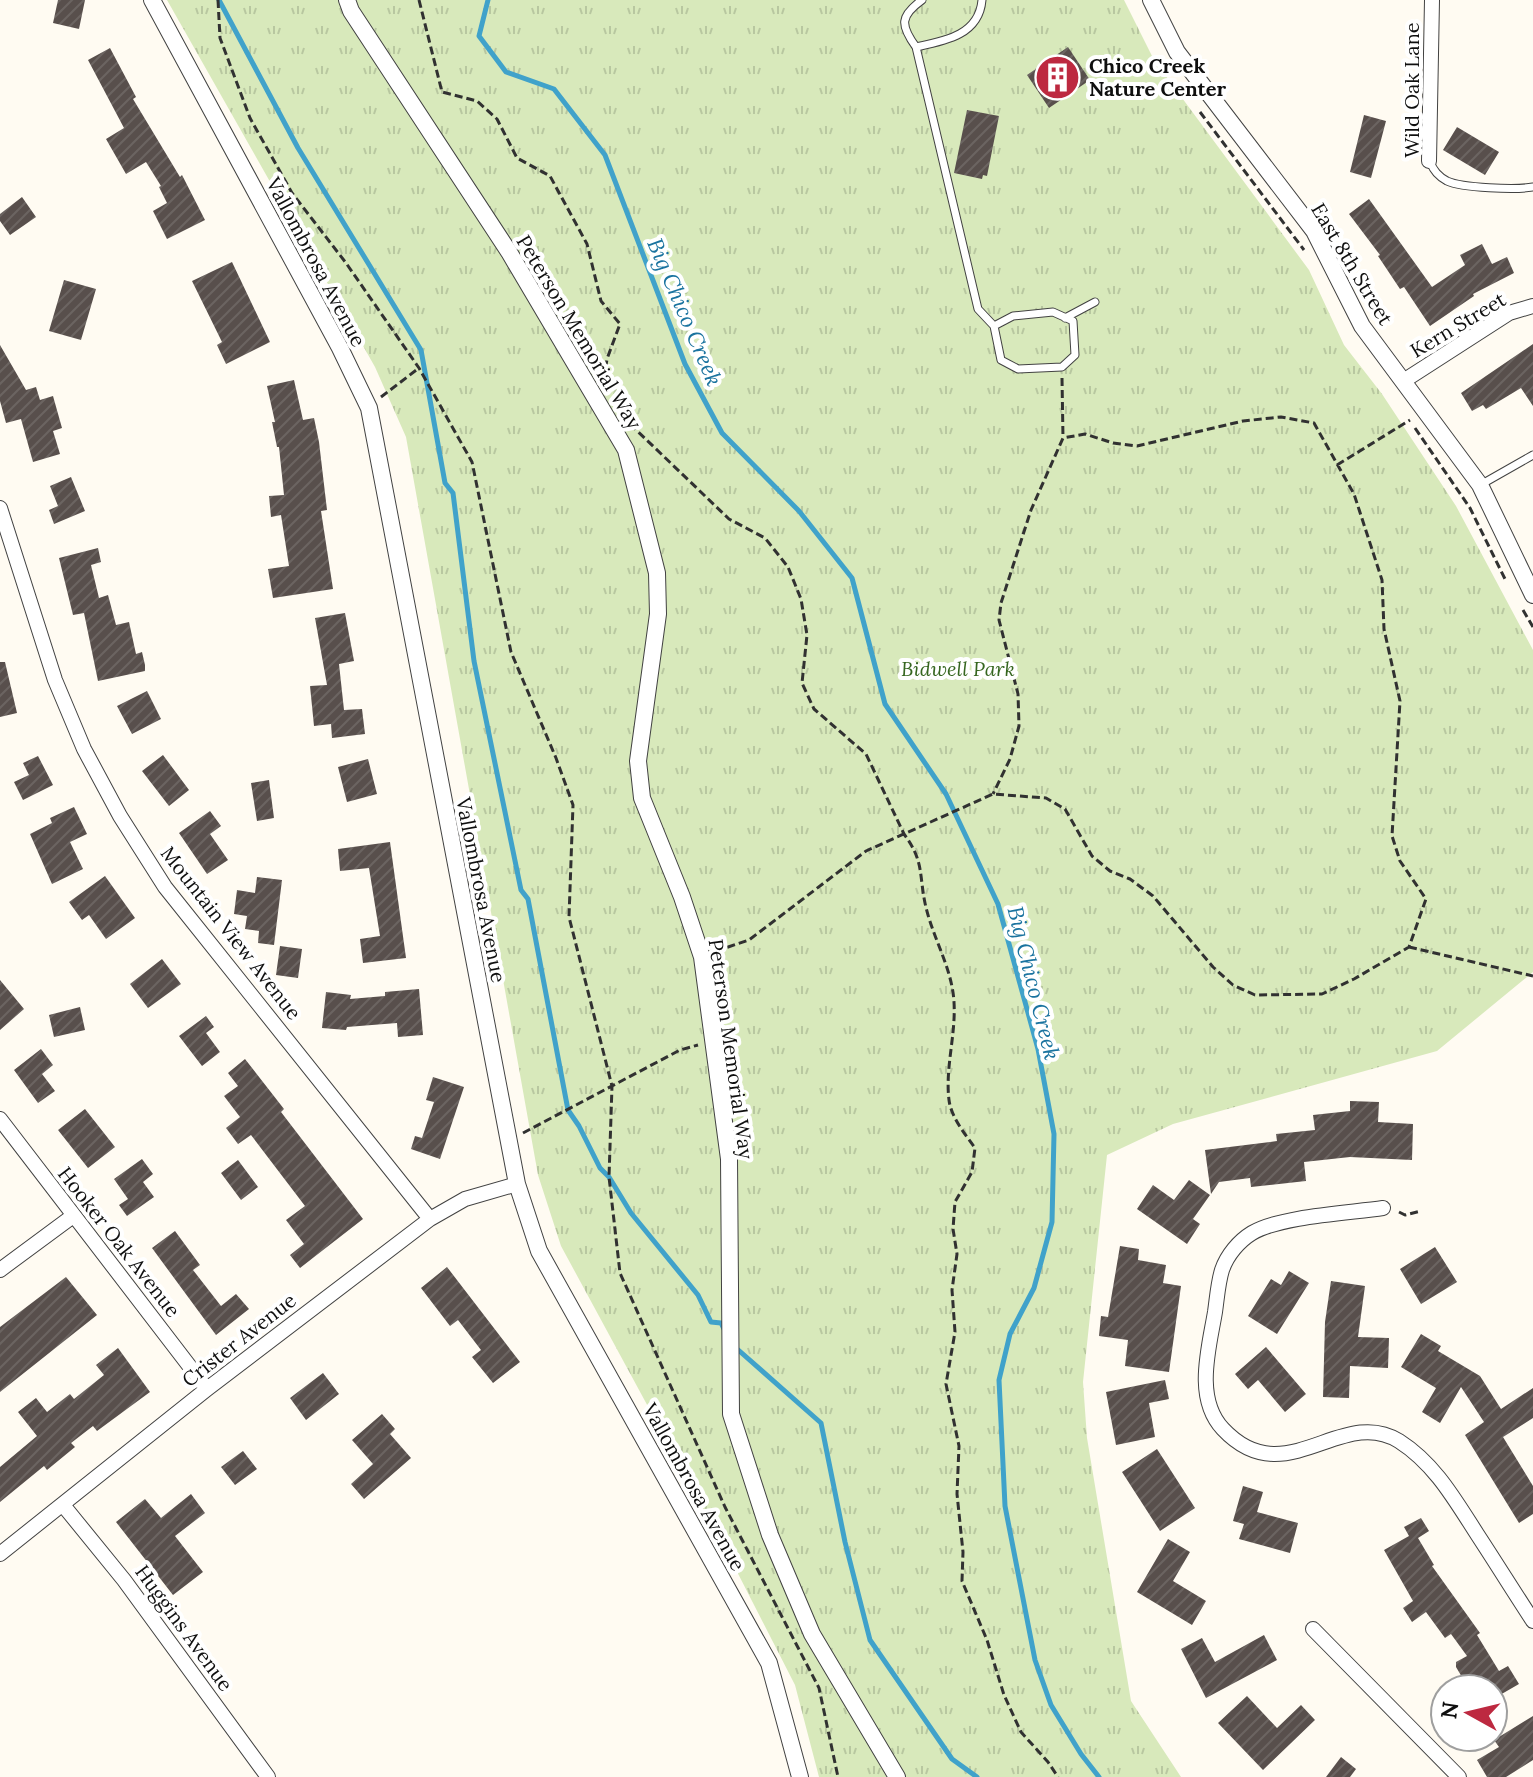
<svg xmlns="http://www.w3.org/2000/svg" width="1533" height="1777" viewBox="0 0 1533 1777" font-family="Lora,serif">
<defs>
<pattern id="park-tufts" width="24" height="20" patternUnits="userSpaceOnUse" patternTransform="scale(2)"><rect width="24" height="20" fill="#d8e9bb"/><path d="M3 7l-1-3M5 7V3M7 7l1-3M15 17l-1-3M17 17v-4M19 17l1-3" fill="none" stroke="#b8c7a0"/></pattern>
<pattern id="building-hatch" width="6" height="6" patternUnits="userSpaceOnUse" patternTransform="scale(2)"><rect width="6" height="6" fill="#584f4c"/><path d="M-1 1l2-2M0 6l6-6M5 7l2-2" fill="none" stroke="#6b6461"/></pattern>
</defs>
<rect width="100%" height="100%" fill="#fffbf2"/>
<path fill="url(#park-tufts)" d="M167,0H1124L1154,60L1309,270L1344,345L1382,394L1456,506L1533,650V972L1437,1051L1173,1124L1107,1155L1083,1382L1087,1438L1131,1701L1181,1777H819L795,1685L729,1556L561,1246L538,1175L406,437L375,367Z"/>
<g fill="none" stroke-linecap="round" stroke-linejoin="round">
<path stroke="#40a2ca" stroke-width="5" d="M219,0L298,148L421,350L445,483L453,493L474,661L521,890L528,899L568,1110L579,1126L600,1168L609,1177L631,1213L698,1295L711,1322L721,1323L724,1329
M488,0L479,36L506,72L554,89L605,155L685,364L722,433L799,511L852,578L885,704L946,794L998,904L1038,1049L1054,1134L1052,1222L1034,1288L1010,1334L999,1380L1005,1506L1035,1660L1051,1705L1081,1754L1099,1777
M736,1348L821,1423L845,1542L870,1640L952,1759L977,1777"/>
</g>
<path fill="url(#building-hatch)" d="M58,0H85L79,29L53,23Z
M1068,47L1090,80L1049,108L1027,75Z
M110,48L136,97L133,99L180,177L182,175L205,220L167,239L153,211L167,203L159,187L161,186L146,162L126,174L106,139L124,128L88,60Z
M967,110L999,116L987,176L983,175L982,179L954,173Z
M1364,115L1386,121L1371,178L1350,172Z
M1457,127L1499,152L1485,175L1443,150Z
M22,197L36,217L10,235L0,221V214Z
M1369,199L1432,287L1465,265L1460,255L1482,244L1492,264L1507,257L1514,273L1473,294L1474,296L1430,326L1404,287L1400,289L1378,256L1380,255L1349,214Z
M232,262L270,342L226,364L217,345L222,342L192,281Z
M64,280L96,289L81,340L49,331Z
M1533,344V406L1521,388L1486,409L1483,405L1472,411L1461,393Z
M0,345L26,390L36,387L40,400L53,396L62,428L53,431L60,454L33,462L21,419L6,423L0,401Z
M294,380L303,420L314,418L319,442L327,510L321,511L333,589L273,598L268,569L289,566L281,515L271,517L269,496L284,495L279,447H277L272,422H275L267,386Z
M71,477L85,511L54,524L49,510L58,506L50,486Z
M98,548L101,562L91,565L99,598L108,595L116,625L129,622L136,654L142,652L145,665V671L98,681L84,613L73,615L59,558Z
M345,613L354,661L339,664L344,710L362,709L365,734L332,738L331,724L314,726L310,686L327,685L315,618Z
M0,662H5L17,713L0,717Z
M147,691L161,719L132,734L117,706Z
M163,755L189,790L169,806L142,771Z
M38,756L53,785L23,800L14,782L29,775L23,763Z
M368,759L377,794L347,802L338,767Z
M269,780L274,818L257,821L251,783Z
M74,807L87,834L70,842L83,869L52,884L30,834L52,823L50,818Z
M210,811L221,826L210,834L228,860L207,874L179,833Z
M390,842L406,958L363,963L360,939L380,936L369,868L340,871L338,849Z
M105,876L135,918L106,939L89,915L82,920L69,902Z
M257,877L282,880L274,945L258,943L259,931L245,929L247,916L234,914L237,890L255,893Z
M280,946L302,949L298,978L276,975Z
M162,959L181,984L148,1008L130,984Z
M0,980L24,1009L0,1030Z
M419,989L423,1035L398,1037L397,1023L347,1027L346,1030L322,1028L326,992L351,995L350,999L385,996V992Z
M80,1007L85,1030L54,1037L49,1015Z
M206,1016L214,1027L206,1033L220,1052L202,1066L179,1036Z
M41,1049L53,1065L42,1074L55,1091L38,1103L14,1070Z
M245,1059L284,1109L281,1112L363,1219L300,1268L290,1255L304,1244L286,1220L305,1206L251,1135L238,1144L226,1128L240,1117L224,1096L238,1086L228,1073Z
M433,1077L464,1087L440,1159L411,1149L415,1136L422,1138L434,1102L426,1100Z
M1350,1101L1379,1102L1378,1122L1413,1124L1412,1160L1350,1157L1304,1162L1306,1181L1251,1187L1250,1178L1219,1182L1211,1194L1205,1150L1277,1141L1276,1134L1315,1130L1313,1115L1350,1111Z
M85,1109L115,1147L88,1168L58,1130Z
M142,1159L153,1174L143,1182L154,1197L127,1216L119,1205L128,1199L114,1179Z
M238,1160L258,1187L241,1200L221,1173Z
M1189,1180L1210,1195L1193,1219L1200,1224L1187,1244L1137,1209L1153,1185L1174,1200Z
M175,1231L200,1265L193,1270L221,1306L236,1294L249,1309L216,1335L152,1248Z
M1120,1246L1139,1249L1138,1260L1166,1265L1163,1283L1181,1286L1169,1372L1125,1366L1128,1340L1099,1336L1101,1316L1108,1317Z
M1435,1247L1457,1282L1421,1304L1400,1269Z
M447,1267L520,1362L493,1383L472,1357L481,1350L458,1320L450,1326L421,1288Z
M1289,1271L1309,1283L1277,1334L1248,1316L1271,1279L1281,1285Z
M66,1277L97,1315L0,1392V1327Z
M1331,1281L1365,1286L1358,1337L1389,1338L1388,1368L1350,1366L1349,1398L1323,1397L1325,1322Z
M1421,1334L1441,1346L1438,1351L1480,1376L1501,1409L1533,1388V1418L1503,1437L1533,1486V1514L1519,1523L1465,1435L1484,1422L1461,1387L1440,1423L1422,1412L1436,1388L1401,1367Z
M1266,1347L1306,1394L1285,1412L1258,1380L1248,1389L1235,1374Z
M118,1348L150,1392L97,1431L93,1426L71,1443L75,1447L47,1470L44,1466L0,1502V1467L37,1436L18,1412L36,1398L47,1412L70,1394L74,1399L104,1375L96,1365Z
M323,1373L339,1394L306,1420L290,1398Z
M1165,1380L1169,1399L1149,1403L1155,1437L1116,1445L1106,1392Z
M382,1414L395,1429L390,1434L411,1458L364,1499L351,1484L373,1464L352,1440Z
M1157,1449L1195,1508L1160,1531L1122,1472Z
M243,1451L257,1469L235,1485L221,1467Z
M1243,1486L1263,1492L1257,1512L1298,1523L1290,1553L1239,1539L1244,1524L1233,1521Z
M191,1494L205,1513L175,1536L203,1572L173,1595L116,1522L145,1499L161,1518Z
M1421,1518L1429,1531L1418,1538L1434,1565L1432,1566L1480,1633L1477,1635L1499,1671L1508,1666L1519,1684L1493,1699V1689H1469L1456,1667V1662L1467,1656L1451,1634L1445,1638L1426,1612L1412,1622L1403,1608L1413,1601L1384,1550L1409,1536L1404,1527Z
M1168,1539L1190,1552L1173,1581L1206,1601L1192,1625L1137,1592Z
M1264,1635L1277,1660L1206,1698L1181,1649L1202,1638L1215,1662Z
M1247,1696L1277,1728L1301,1705L1315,1720L1263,1770L1218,1723Z
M1533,1716V1760L1506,1777H1487L1477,1760L1499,1747L1494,1740Z
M1341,1757L1356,1769L1350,1777H1326Z"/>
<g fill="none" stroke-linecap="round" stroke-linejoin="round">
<defs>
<path id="service" d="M922,0C900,16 900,25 916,47C945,41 979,35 982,0
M916,47L978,309L994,326
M1430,162C1434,171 1438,176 1447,181C1462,188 1516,190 1533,187
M1053,312L1073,321L1075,355L1062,367L1018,369L1001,360L994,326L1013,316Z
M1065,318L1095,302
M1482,484L1533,455"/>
<path id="minor" d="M1429,161L1432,0
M1405,380L1509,313L1533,306
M0,508L55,680L84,749L120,816L165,887L430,1219
M0,1119L207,1389
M1383,1208C1349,1213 1281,1216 1252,1233C1239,1241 1227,1255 1222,1270C1218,1283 1217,1298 1215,1312C1209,1348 1194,1398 1223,1429C1285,1495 1341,1405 1399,1441C1435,1464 1455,1500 1477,1534C1496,1563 1514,1592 1533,1621
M0,1270L73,1216
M63,1505L124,1580L268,1777
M0,1554L207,1389L430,1219L465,1199L517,1184
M1313,1629L1459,1777"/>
<path id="tertiary" d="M152,0L340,348L369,408L517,1184L539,1251L769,1663L800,1777
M347,0L351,11L509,252L626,450L657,573L658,614L638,761L642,798L682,897L702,957L729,1159L731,1414L770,1535L812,1634L897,1777
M1151,0L1177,52L1314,231L1362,326L1480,485L1533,595"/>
</defs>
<use href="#service" stroke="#424242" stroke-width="9"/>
<use href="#minor" stroke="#424242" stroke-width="16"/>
<use href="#tertiary" stroke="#424242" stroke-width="18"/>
<path stroke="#313131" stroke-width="3" stroke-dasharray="8 4" stroke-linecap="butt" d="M218,0L220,38L250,118L292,193L346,263L419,368L472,462L511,652L556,758L573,805L569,917L612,1086L609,1177L620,1273L725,1507L819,1688L838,1777
M419,0L442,92L477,101L497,119L517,158L550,176L587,244L601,301L620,324L607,359L604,378
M1200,112L1304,250
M1062,378L1063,438
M381,397L419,368
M630,424L729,519L765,538L788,567L801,599L807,635L802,683L814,709L866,754L904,834C924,861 919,874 925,903C932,937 952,967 954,1002C956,1035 945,1068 949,1100C951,1117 965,1134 975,1148L972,1172L955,1202L953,1229L957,1254L952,1290L955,1332L946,1384L959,1446L957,1494L963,1552L962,1581L987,1640L1004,1695L1021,1732L1048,1762L1058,1777
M1415,428L1470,508L1505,579
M1337,465L1410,420
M1523,610L1533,627
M1409,947L1533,976
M716,951L749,940L866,851L993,794L1046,798L1065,809L1092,856L1110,871L1130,879L1153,896L1213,967L1233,985L1255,995L1322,994L1354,979L1409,947L1426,899L1400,861L1392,836L1400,701L1384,629L1382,580L1354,494L1314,423L1281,417L1243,421L1137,446L1113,443L1085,434L1063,438L1031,510L1001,603L999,620L1018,694L1019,726L1010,759L993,794
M523,1133L680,1050L698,1045
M1399,1212L1405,1215L1421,1211"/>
<use href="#service" stroke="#fff" stroke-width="7"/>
<use href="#minor" stroke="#fff" stroke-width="14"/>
<use href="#tertiary" stroke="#fff" stroke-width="16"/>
</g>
<defs>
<symbol id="building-disc" viewBox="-11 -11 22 22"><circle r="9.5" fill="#bd2940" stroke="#fff"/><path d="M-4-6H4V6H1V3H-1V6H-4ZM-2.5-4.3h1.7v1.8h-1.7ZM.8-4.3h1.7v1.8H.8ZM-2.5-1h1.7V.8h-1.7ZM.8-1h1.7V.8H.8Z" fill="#fff"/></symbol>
</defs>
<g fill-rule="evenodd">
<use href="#building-disc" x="1032" y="52" width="51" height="51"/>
</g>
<g text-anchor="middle" stroke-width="8" stroke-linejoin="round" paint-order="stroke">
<g font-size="20" font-weight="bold" fill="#0f0f0f" stroke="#fff" text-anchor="start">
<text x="1089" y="73">Chico Creek<tspan x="1089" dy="23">Nature Center</tspan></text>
</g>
<g font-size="20" fill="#0f0f0f" stroke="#fff">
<text transform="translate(1412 90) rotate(-90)" y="7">Wild Oak Lane</text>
<text transform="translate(316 262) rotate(62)" y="7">Vallombrosa Avenue</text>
<text transform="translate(1352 264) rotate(59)" y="7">East 8th Street</text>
<text transform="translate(1458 325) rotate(-31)" y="7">Kern Street</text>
<text transform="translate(579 332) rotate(59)" y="7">Peterson Memorial Way</text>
<text transform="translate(481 890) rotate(79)" y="7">Vallombrosa Avenue</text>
<text transform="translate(231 933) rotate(52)" y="7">Mountain View Avenue</text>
<text transform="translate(731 1049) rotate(82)" y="7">Peterson Memorial Way</text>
<text transform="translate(119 1242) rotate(52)" y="7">Hooker Oak Avenue</text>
<text transform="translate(239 1340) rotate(-38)" y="7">Crister Avenue</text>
<text transform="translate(694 1487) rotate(61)" y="7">Vallombrosa Avenue</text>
<text transform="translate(184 1628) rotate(54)" y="7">Huggins Avenue</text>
</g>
<g font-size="20" font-style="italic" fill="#366620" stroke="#fff">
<text x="958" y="676">Bidwell Park</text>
</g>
<g font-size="22" font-style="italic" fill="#1a739f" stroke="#fff">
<text transform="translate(685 312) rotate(67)" y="8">Big Chico Creek</text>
<text transform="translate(1034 983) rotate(76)" y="8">Big Chico Creek</text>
</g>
</g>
<g transform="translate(1469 1713) rotate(278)"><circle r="38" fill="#ffffff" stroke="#9f9f9f" stroke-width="2"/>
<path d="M0-6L14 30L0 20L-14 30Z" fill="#bd2940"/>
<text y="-12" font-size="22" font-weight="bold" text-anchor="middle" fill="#0f0f0f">N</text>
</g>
</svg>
